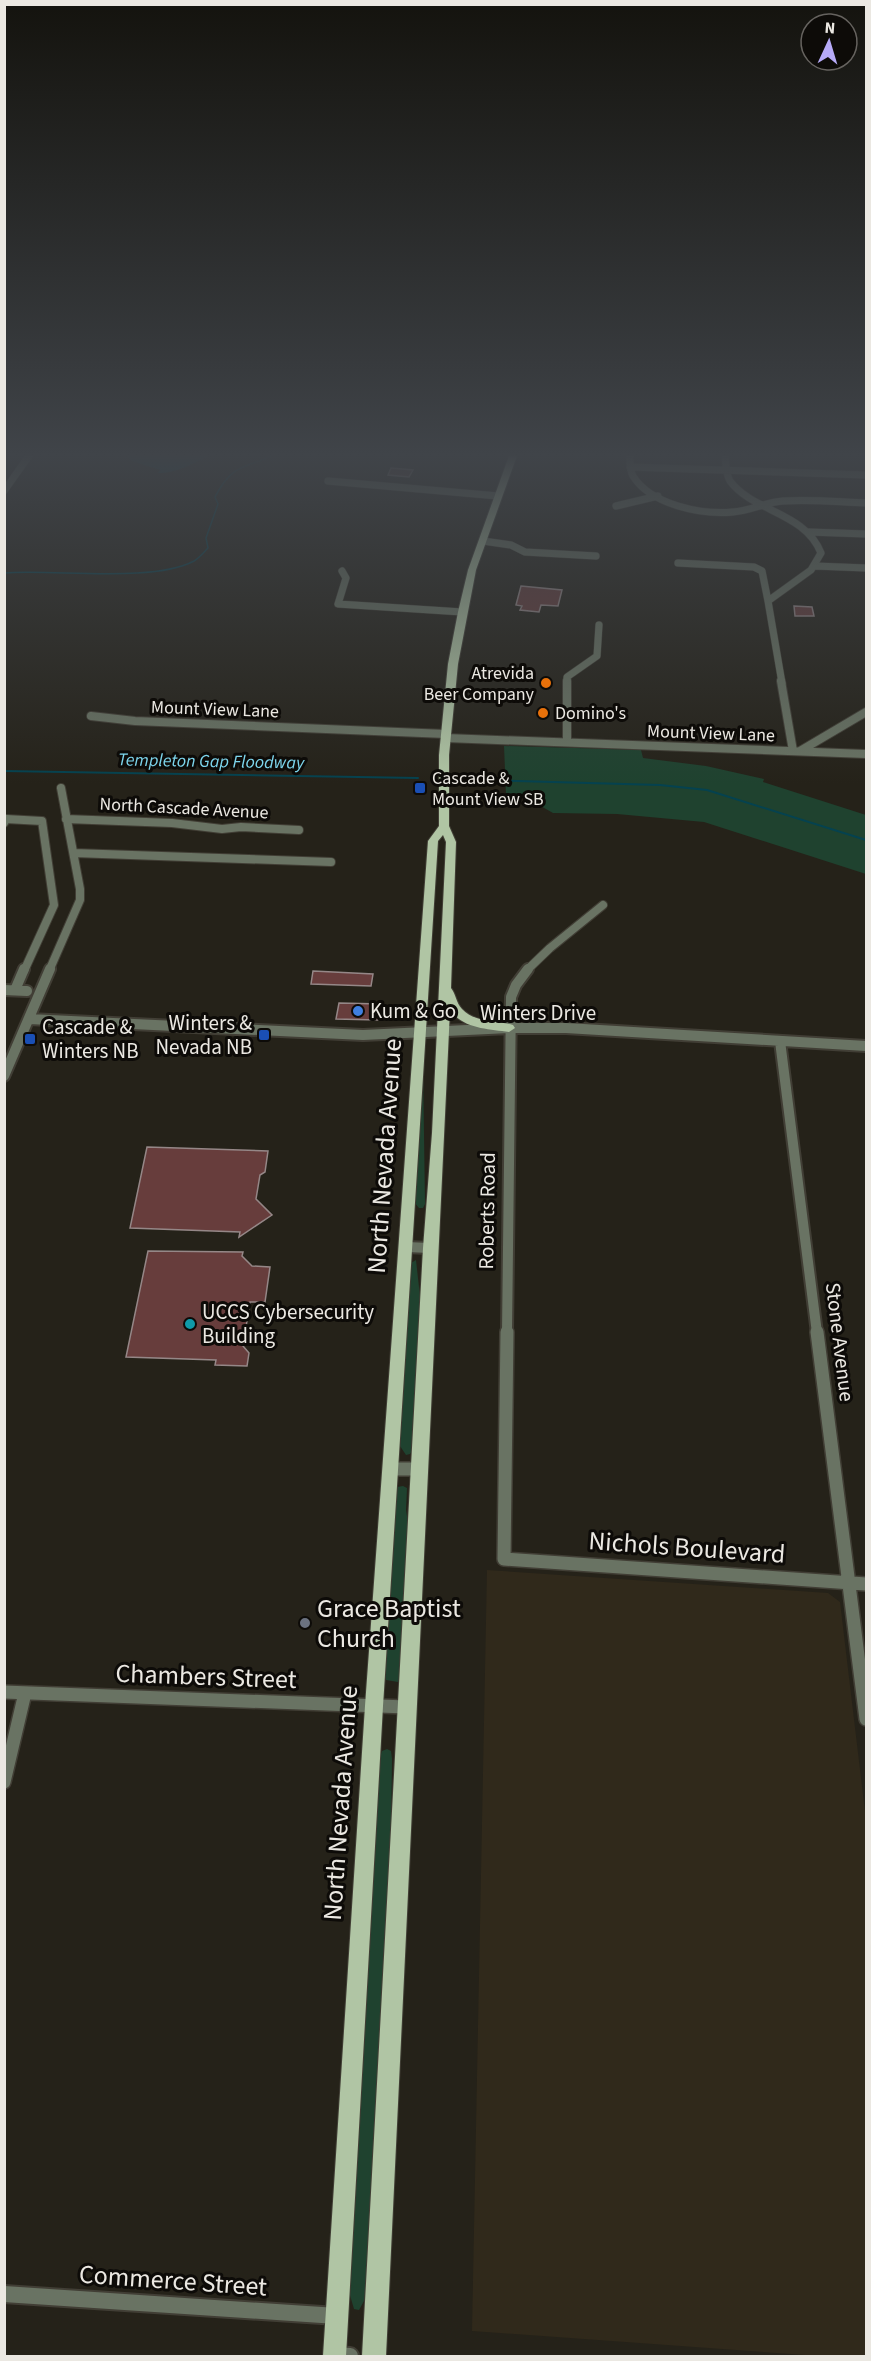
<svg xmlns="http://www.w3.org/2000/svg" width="871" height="2361" viewBox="0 0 871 2361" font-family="'Source Sans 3',sans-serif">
<rect width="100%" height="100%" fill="#252219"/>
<path fill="#30291b" d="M487,1570L828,1593L840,1602L866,1820V2356H819L472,2331Z"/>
<path fill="#1f422f" d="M504,746L641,750L643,758L706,766L764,779L763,782L866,815V874L704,822L617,814L553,813L523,796L506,795Z
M423,1063L425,1204L423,1208H419L414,1202Z
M416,1260L422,1314L413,1449L410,1454L406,1455L400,1446L411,1263Z
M403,1486L407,1488L406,1510L410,1535L401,1675L398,1682L386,1680L384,1675L397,1487Z
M387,1749L391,1751L392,1759L391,1839L367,2283L364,2301L359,2310L354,2309L347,2285L379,1760L382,1751Z"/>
<path fill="#05424f" d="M125,453H215C198,461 176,474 158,473L160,470L132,461Z"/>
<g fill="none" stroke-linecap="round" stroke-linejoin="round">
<path stroke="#05424f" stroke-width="1.5" d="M4,573C54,569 153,583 194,561C199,558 204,552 208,548L206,538L218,504L215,497C233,462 246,469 278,453"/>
<path stroke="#05424f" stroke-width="2" d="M4,771L418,778
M463,779H480
M485,780L660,785L707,790L866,840"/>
</g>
<path fill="#673d3c" stroke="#958787" stroke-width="1.5" d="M391,468L413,470L409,477L388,475Z
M521,586L562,590L558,606L541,605L539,612L520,610L522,606L516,605Z
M794,606L812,607L814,616H795Z
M313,971L373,974L371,986L311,984Z
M339,1003L380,1004L378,1020L336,1019Z
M147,1147L268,1151L265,1172L260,1175L256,1199L272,1215L239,1237L240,1232L130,1228Z
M148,1251L243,1252L242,1256L252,1266L270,1267L265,1302H250L243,1346L249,1353L247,1366L215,1365L216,1360L126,1357Z"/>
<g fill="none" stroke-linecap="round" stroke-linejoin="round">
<defs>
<path id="minor-far4" d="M630,453C630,460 629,469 633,476C651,505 702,515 733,512C750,511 766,502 783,501C811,499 838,502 866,503
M725,453C726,462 725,473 730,481C753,512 805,512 821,553L811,570L768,601L782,683
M630,467L866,475
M328,481L498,496
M4,491L31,453
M616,506L658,496
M809,532L866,534
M483,541L511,545L525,552L596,556
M678,563L754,567L762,571L768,601
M815,566L866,568
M342,571L346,578L338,604L462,612
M567,683V677L597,656L599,625"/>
<path id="minor-far3" d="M567,681V742
M781,681L793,751
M91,716L135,721L446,734
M446,738L866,754
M800,751L866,712
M66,819L172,823L222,829L241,827L299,830
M4,823L6,819L42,821L54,905L24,971
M74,853L331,862
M49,971L80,900V889L61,788
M526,971L550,948L603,905"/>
<path id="minor-far2" d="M4,990L27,991
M15,990L24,969
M29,1019L363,1035L509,1028H566L866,1046
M780,1041L817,1333
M4,1076L50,969
M406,1247L430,1248
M507,1333L511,997L516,985L528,969"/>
<path id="minor-far1" d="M507,1332L504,1559L866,1584
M817,1332L866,1719
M391,1469H419
M4,1692L406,1707
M4,1782L25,1693"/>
<path id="minor" d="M4,2294L337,2316
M334,2355L350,2356"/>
<path id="major" d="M510,453H518L476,570L458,664L449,755V826L456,842L451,988C456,994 456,1003 462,1009C475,1023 496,1020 513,1025L515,1028L509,1032C489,1029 463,1029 450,1010L386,2356H362L423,1248L432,1133L446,842L443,835L438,841L383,1706L346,2356H323L365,1706L428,841L439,826V755L448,664L458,612L468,570Z"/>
</defs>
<use href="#minor-far4" stroke="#413e35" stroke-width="8"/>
<use href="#minor-far3" stroke="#413e35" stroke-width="10"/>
<use href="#minor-far2" stroke="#413e35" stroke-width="14"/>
<use href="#minor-far1" stroke="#413e35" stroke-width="16"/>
<use href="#minor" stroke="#413e35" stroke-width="20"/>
<use href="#major" stroke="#413e35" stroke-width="2"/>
<use href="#minor-far4" stroke="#697363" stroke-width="7"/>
<use href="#minor-far3" stroke="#697363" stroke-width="8"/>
<use href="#minor-far2" stroke="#697363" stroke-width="10"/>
<use href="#minor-far1" stroke="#697363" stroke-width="13"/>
<use href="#minor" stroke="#697363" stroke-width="16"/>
<use href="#major" fill="#b0c5a4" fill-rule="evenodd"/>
</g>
<linearGradient id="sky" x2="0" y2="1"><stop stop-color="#14130e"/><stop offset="0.58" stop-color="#404449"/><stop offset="1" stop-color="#404449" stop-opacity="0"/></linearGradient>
<rect width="871" height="784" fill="url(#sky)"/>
<g fill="#e8710a" stroke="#0d0b08" stroke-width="2">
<circle cx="546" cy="683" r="6"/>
<circle cx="543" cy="713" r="6"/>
</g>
<g fill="#1a4fb4" stroke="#0d0b08" stroke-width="2">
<rect x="414" y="782" width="12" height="12" rx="3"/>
<rect x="258" y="1029" width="12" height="12" rx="3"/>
<rect x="24" y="1033" width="12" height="12" rx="3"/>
</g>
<circle fill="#3f7fe0" stroke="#0d0b08" stroke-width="2" cx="358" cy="1011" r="6"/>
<circle fill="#0f9aa8" stroke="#0d0b08" stroke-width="2" cx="190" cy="1324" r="6"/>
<circle fill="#6b7280" stroke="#0d0b08" stroke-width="2" cx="305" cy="1623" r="6"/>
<g text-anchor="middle" stroke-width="6" stroke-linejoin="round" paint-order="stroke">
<g font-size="18" fill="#ebe8e2" stroke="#0d0b08" text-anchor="start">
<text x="534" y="679" text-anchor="end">Atrevida<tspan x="534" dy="21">Beer Company</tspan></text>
<text x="555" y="719">Domino's</text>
<text x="432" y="784">Cascade &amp;<tspan x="432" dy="21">Mount View SB</tspan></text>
</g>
<g font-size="18" fill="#ebe8e2" stroke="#0d0b08">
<text transform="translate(215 709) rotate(2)" y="6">Mount View Lane</text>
<text transform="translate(711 733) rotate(2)" y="6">Mount View Lane</text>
<text transform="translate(184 808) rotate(3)" y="6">North Cascade Avenue</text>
</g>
<g font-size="18" font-style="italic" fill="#7dd5ec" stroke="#0d0b08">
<text transform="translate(211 761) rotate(1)" y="6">Templeton Gap Floodway</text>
</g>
<g font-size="21" fill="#ebe8e2" stroke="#0d0b08" text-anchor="start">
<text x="370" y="1018">Kum &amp; Go</text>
<text x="252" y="1030" text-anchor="end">Winters &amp;<tspan x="252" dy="24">Nevada NB</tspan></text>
<text x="42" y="1034">Cascade &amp;<tspan x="42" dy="24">Winters NB</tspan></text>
<text x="202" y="1319">UCCS Cybersecurity<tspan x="202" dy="24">Building</tspan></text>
</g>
<g font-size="21" fill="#ebe8e2" stroke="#0d0b08">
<text x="538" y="1020">Winters Drive</text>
<text transform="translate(487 1211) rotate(-89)" y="7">Roberts Road</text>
<text transform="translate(840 1342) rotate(83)" y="7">Stone Avenue</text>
</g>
<g font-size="26" fill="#ebe8e2" stroke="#0d0b08">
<text transform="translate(384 1156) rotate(-86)" y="9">North Nevada Avenue</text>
<text transform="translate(687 1547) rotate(4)" y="9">Nichols Boulevard</text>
<text transform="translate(206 1676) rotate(2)" y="9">Chambers Street</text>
<text transform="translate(340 1803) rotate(-86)" y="9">North Nevada Avenue</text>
<text transform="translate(173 2280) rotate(4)" y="9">Commerce Street</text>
</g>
<g font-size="26" fill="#ebe8e2" stroke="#0d0b08" text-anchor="start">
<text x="317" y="1617">Grace Baptist<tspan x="317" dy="30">Church</tspan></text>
</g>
</g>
<rect width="871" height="2361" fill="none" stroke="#ebe8e2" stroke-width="12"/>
<g transform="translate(829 42) rotate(4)"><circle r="28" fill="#0d0b08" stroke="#66635f" stroke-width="1.5"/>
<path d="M0-4.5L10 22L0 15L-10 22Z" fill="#b7abf8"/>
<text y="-9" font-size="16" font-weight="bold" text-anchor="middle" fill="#ebe8e2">N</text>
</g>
</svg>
